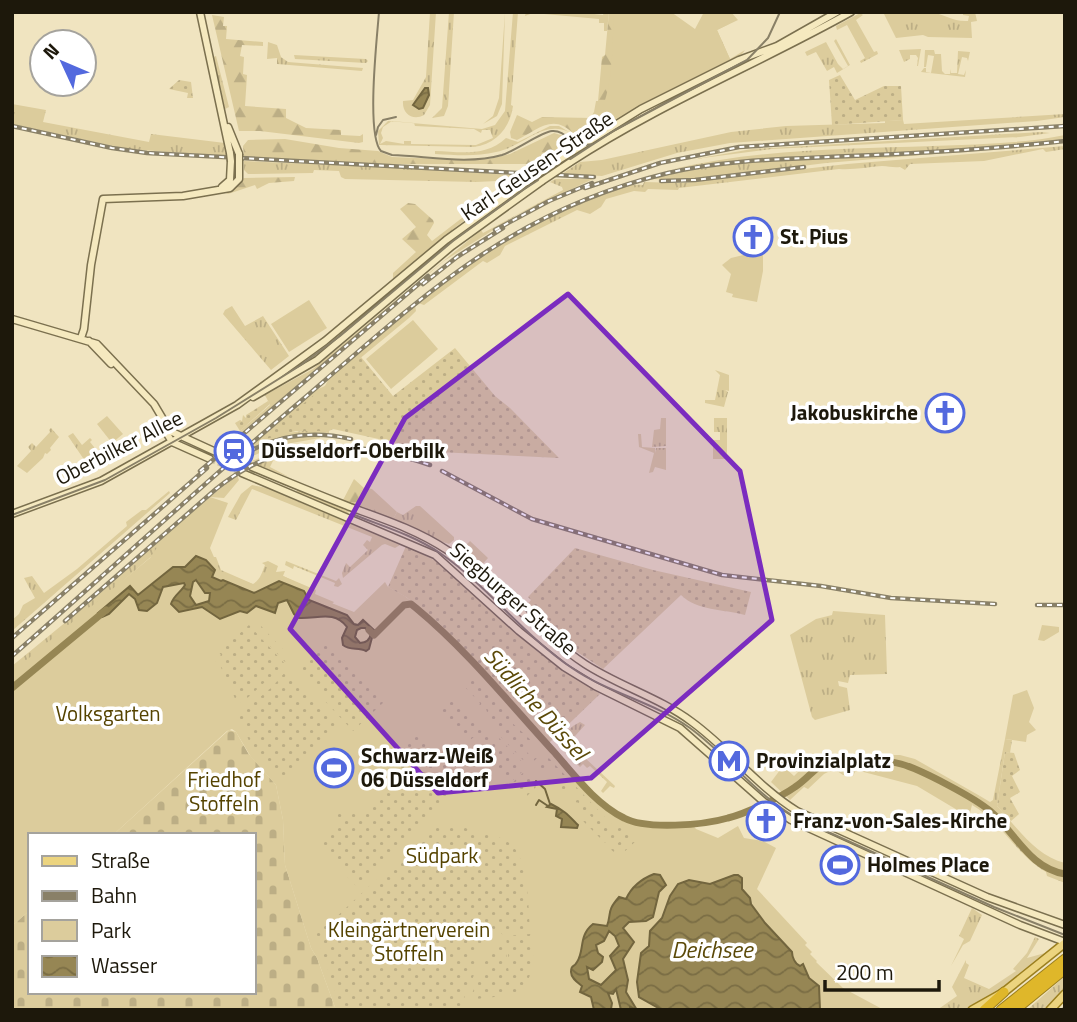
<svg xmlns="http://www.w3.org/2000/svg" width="1077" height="1022" viewBox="0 0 1077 1022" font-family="'Titillium Web',sans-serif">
<defs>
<pattern id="grass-tufts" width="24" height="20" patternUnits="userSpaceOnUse" patternTransform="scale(1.75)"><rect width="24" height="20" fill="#dccc9c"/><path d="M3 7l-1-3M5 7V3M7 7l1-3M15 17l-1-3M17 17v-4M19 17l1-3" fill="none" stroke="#bcae85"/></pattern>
<pattern id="forest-firs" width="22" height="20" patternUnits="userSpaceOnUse" patternTransform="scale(1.75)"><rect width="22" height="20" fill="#dccc9c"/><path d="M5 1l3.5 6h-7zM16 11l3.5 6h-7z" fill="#bcae85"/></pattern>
<pattern id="cemetery-stones" width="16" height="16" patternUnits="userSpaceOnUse" patternTransform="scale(1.75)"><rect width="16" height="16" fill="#dccc9c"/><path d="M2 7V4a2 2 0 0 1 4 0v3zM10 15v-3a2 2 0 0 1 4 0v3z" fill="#bcae85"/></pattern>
<pattern id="garden-dots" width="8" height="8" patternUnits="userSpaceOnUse" patternTransform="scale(1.75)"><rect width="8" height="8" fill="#dccc9c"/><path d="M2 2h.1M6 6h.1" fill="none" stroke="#bcae85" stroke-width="1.8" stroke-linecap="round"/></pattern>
<pattern id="water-waves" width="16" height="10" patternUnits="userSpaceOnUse" patternTransform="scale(1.75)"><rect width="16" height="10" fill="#968654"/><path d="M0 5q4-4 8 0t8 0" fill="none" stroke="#7a6d44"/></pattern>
</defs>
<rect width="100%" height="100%" fill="#f0e4c0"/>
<path fill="url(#grass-tufts)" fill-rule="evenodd" d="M430,12H436L430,105L424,115C413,121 402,114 403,101L413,100L426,77Z
M449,12H454L448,106L444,116L432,118L442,108Z
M505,12L502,104L497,116L483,124L493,116L499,98Z
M513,12H518L511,105L513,106C510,128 496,144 474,147L379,145L378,131L388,121L482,129L495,125L505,111ZM392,121L414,123L415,126L474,129L481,133L482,130H490L493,138L476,145L411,144V141H404V144L386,141L380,144L383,138L381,133L383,127Z
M526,12H577L603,15L604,12H609L607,31H604V23H599V19L533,13L525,16Z
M883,12C898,12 915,11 930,12C945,14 953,22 968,21L969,16L963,15V12H975L977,21L971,22L972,38L928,37L923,35L896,38Z
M860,13L863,15L856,20L874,52L877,51L878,54L861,63L860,61L865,58L847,25L837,30L836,26Z
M729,24L717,30L730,59L745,50L742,54L593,134L624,114L685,83H682L712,28Z
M836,39L850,65L837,73L834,67L827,71L816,52L807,56L805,52L826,42L838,64L843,69L848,66L834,41Z
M268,42L277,45L281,57L288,62L363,68L362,71L277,64V58L267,59Z
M921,49L918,66H917L918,58L916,55H910V59L904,62L899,50Z
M925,50H934L935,54H941L942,71L945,74H950L951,69V73H957L958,51L970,52L968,61L967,58L962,57L958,74L964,75L966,70L965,77L921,72L924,68H926V72L931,73L934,56L928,55L926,67H924Z
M294,55L366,59L368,61L366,63L295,59Z
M216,56L229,107L225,109L213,57Z
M12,104L46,110L43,122L149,142L151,134L225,143L226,156L127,149L12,124Z
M1065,114V117L1037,121L730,143L677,153L602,176L562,174L580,162L602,160L731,132L786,126L885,123V121L903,120L904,124Z
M550,126H559L569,132C542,120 525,146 496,152C476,157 455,155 435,154V151C461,152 486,157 506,138L518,142Z
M1041,132L1050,133L1020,137L772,149L695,159L752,149Z
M1065,135V140L964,149L745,160L673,169C757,149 846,149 932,146C977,144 1021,144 1065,135Z
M1065,146V149L1046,152L1043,149L984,161L910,164L905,170L900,167C893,168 889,166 882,166C868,167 854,170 839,169L679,188L678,190L648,189L645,192L634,191L606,199L601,207L590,214L577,210L505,246L500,255L487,263L483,261L424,305L418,303C474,259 533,216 602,194C616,189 628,184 643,185L644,182L682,183L847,164Z
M959,152L826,163L689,180L648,179C746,156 859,156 959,152Z
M244,161L424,169L526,176L523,178L498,179L497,181L476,182L345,179L341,177L339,171L314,170L313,173L248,174L244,170Z
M555,179H593L517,215L444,261L222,449H219L270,405L265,395L313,369L481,230L483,233L563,190L562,187L550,182Z
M415,305L416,311L409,318L324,388L278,434L312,430L329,431V433C304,432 278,435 256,448L295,436L319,435L320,438L275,446L246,459L242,457L247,453L239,457L237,456L271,430L273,426L314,391L325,386L330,376Z
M232,306L245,326L263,316L289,356L271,370L223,314L225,310Z
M715,370L729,375V391L725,390L728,392L724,407L705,403V400H715L720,375Z
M661,418H666V446L652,447L654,430L660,429Z
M714,418H727V459H713V440H720V432H714Z
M51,428L59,437L50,448L51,450L47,454L45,453L43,458L27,473L17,466L31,451L28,447L32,443L36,447L50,432L49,430Z
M73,433L82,445L90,438L92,440L90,442L98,452L85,461L68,436Z
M638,434H641L642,447L655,448L656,453V448H666V470L655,467L653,472L649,473L654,453L639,447Z
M321,443L339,444C310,444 282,450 255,462L252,461L276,451Z
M315,447H340L339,449L282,455L274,459L270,467L289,477L257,465L286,453Z
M252,485L267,488L400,545L395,548L385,544L382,545L343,578L342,573L346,563L350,567L368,550L363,545L367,540L370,542L372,537L252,489L236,520L228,517L241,494Z
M299,487L350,509L347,515L296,493Z
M169,491L170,493L12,631V620L19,614L23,605L35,598L24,578L32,576L44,593L77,569L127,526L126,522L142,510H146Z
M206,500L160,549L103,598L104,600L12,681V666L89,603Z
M416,506H420L454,537V540L449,544L433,539L392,521L397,512L403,515Z
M212,557H216L221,570L253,584C261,579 262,572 265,565L262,563L268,561L278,566L276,572L285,571L283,576L316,590L315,594L334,602L330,606L253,588L221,574Z
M286,561L336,581L339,578L342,584L338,587L334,586L335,583L294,566L293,569L285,565Z
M388,587L406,597L440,624L549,743L545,747Z
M833,611L885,615L887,674L850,675L848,683L838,681L839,686L847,688L850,710L815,720L812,717L790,635L816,619L832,615Z
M580,722L585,725L566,746L561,737L573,726Z
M1005,739L1012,740L1010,753L1005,752L997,806C1017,827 1035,856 1065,863V883L1047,876L1046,872C1017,856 1002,822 972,805L980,796L990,802L993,800Z
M562,746L577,761L583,756L615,786L614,788L610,786L603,793L601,791L607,782L590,766L587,768L583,764L580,767L561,748Z
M972,908L982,915L970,941L963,945L951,966L964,939L959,936Z
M1035,937L1039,939L1027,958L1045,953L1033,967L1012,983L969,1010H937L957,996L952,987L966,960V963L969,965L964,978L989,989L1016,971L1013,969L1027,953Z
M1065,976V994L1048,1010H1027Z"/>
<path fill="url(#forest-firs)" d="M609,12H628L604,120L606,124L582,139C575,136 571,130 563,126C547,118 531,134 517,140L511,138L510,132L517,115L532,122L542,117L590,118L594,112L596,101H598L602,57L605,55Z
M212,15L224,17L223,26H227L226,39L263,42V46L242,45L240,56L244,57L243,74L247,75L245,106L286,109V118L306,128L341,130V135L360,136L363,134V142L359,143L260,131H239Z
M554,133L564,136L570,147L545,164H375L244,157L243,146L248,140L285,139L339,148L378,151L392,157L466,160L489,159L510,154Z
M295,177L294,181L269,183L257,189L255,185L228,194L224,192L237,186L244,178Z
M523,178L457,226L393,279V273L416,252L402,239L416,227L400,209L408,203L415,204L433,220L434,223L427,235L432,241L497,191L498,179Z
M237,475L239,480L224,498L210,497Z
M354,479L364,488L372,489L397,512L392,521L342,502Z"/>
<path fill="url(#cemetery-stones)" d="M229,730L236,732L248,753L276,785L283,820L285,865L311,948L317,958L336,1010H12V926L30,910V992H254V835H113Z"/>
<path fill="#dccc9c" d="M614,12H671L695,29L704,12H731L738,20L717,30L730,59L606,124L600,114C614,83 612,46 614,12Z
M760,251L763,254V271L757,302L732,297L733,294L726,292L731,274L722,265L731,258Z
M309,300L327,328L289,352L271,324Z
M413,320L438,349L391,389L366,359Z
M107,416L123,434L112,443L97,424Z
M210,497L228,503L210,548L220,571L255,585L267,580L271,570L314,591V596L354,612L385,582L388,587L406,597L405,605H413L459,648L586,787L615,814L638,825L692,824L696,829L718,838L738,826L744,838L763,841L776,848L757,889L807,943L805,945L812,952L810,954L817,961L816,962L843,988L884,1010H336L317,958L311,948L285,865L283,820L276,785L251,757L236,732L232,729L227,731L113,835H30V910L12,926V672L150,558L162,540Z
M470,541L488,558L480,567L461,550Z
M1042,625L1059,627V632L1044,641L1038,640Z
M1027,690L1034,708L1029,722L1036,730L1027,735L1026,742L1005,739L1013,695Z
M872,755H900L915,759L980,796L972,805L969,817L917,786L856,770L853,776L843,775L834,769L824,774L808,789L804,787L790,800L771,782L783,766L794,776L810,760L815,764L829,756L871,757Z"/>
<path fill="url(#garden-dots)" d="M840,75L855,100L884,86H901L903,120L832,125L829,80Z
M179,80L191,82L193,98H187L188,93L169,89Z
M455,348L495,396L510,408L559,458L438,452L333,429L329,431H296L262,440L261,438L361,357L393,396Z
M268,401L270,404L240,431L235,423L240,420L242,421L243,415L246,418V415Z
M406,546L438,562L538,652L600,694L549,743L440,624L406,597L388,587Z
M575,548L653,570L751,592L745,615C723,609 697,611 681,595L603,669L571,648L523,609L531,600L528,597Z
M249,625L285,664L244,701L237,703L219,663L215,661L221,655L217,650L238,631L240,633Z
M261,626L291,658L286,663L256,631Z
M324,640L384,702L353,731L322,698L325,695L317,688L315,690L294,668Z
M287,670L340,726L282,781L253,750L238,716L272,687Z
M471,677L511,717L510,721L534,743L526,751L533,759L538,757L534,761L529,756L524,761L501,737L504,735L511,740L509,735L507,736L497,726L495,728L480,713L483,710L484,713L487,712L485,705L483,708L479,707L480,703L463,685Z
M450,698L470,718L474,715L491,733L488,736L494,742L499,738L522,762L516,761L523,771L510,783L489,761L494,756L475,736L468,742L437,711Z
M414,731L447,761L444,764L460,780L453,787L457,792L358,888L318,846L337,827L333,818L339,812L344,817L351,809L358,816L393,784L388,777L394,771L383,761Z
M1005,752L1014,753L1020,770L1012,776L1020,792L1010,798L1019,814L1011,821L997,806Z
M545,754L616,829L621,825L637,840L623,853H615L608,847L616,842L618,843L620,841L618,838L626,833L623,829L614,835L616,837L610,842L607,839L605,843L579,817L585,820L587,818L590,821L589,823L596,830L600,827L589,814L586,816L583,813L585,810L582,812L579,805L587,802L581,798L579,804L577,802L575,804L571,797L575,794L570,790L568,792L562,790L561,785L557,786L562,782L559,779L557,780L556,777L562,774L559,772L555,776L551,769L546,773L538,769L540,767L536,762Z
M524,772L536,787L525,798L511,784Z
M434,822C454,827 490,830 508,842C529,855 528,906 530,929L506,932L503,910L501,909L504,929L501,932L505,936L531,934L535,965L521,994L513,995L506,938L500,932L476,956L480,961L459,1010H341L314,928L331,922L428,831L455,858L459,854L454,853L429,827Z
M501,938H504L512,995L476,999L473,1002L469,1001L480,974H484C482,960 492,949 501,938Z"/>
<path fill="url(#water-waves)" stroke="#72653e" stroke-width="2" fill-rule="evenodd" d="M425,88H428L429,95L423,108L419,109L413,105Z
M196,556L206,560L215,570L212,577L221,581L223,580L254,593L279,581L304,591L309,600L347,615L354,624L358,625L363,620L374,630L369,649L366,651C358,647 350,651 343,645L342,638L347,627C334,610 318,619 299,618L294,614L287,600L278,603L275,613L256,606L247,613L240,611L220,619L202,607L179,612L171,604C173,596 181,592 185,585L184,583L163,587L157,603L147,611L139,610L135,599L129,594L109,614L102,617L98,613L130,586L138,595L173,567H185ZM196,580L205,593H210L209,601L196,605L190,596L193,582ZM361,628H365L371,633C370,640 366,643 360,643L355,637L357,630Z
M551,804C565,811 568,815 578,825L577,828L561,827L562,819L556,816L557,809L547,807Z
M654,874L660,875L666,885L659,892L653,917L646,921L629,922L623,928L634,942L623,959L628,980L626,992L637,1010L630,1007V1010H621L616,989L613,994L608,993L612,1003L611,1009L594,1010L591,997L580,992L582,986C577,982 571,978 571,972C571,964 574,968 577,962C585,950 578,936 593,924L607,926C612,912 606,912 619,897L626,899C631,888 641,879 654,874ZM609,931L615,936L619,946L610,956L616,970L601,985L589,979L587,967L593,970L602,962L603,957L598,953L596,945L604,941Z
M734,875H738L742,878V889L750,898L751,904L765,923L792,952C792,957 795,964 800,966L803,964L809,978L819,986L820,1010H662L639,997L637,982L641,953L649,946L650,931L662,918L670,896L678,884L689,880L710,884Z"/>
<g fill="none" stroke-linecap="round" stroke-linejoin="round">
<path stroke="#72653e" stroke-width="2" d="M536,781L545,789L550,804
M536,805L539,800L548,806"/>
<path stroke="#968654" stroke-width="7" d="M369,630L374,635L404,605L411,604L416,608C468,651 510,704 555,753C575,776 596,804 624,818C646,830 704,825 728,818C745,814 781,797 795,787C808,779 818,763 833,759C847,756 887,760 901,764C920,769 975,798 990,811C1016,833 1029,868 1065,874
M12,688L106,610"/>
<path stroke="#d0c5a5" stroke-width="6" stroke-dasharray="6 3" stroke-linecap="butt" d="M218,453L252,467
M210,459L242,473"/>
<defs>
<path id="secondary" d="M200,12L230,153
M228,127L239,154
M554,163L641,109L739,60L777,46L837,12
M569,163C659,104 758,64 851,12
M222,187L230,180L231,161
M12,319L97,344L154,404L170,431L218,453
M81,338L84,329L91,265L103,199L183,196L230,188L239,179V161
M89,341L111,364
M253,397L317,360L452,246L542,181
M164,429L172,442L210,459
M252,467C285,481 317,494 350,507C383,519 417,530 447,550C497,583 535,631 585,664C619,686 660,698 692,722C729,749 758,787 797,811L987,897L1065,925
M242,473L435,555L519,631L564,667L595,686L680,728L764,802L791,820L1020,925L1065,942
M12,514L101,481L237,405L325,341L446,240L529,180"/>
<path id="primary" d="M972,1010L1004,992L1065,943
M1050,1010L1065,994"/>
<path id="motorway" d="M984,1010L1004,992
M1001,1010L1065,959
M1015,1010L1065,969"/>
</defs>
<use href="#secondary" stroke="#7b704f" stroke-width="9"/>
<use href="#primary" stroke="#9b7f1f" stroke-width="10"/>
<use href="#motorway" stroke="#9b7f1f" stroke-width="11"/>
<use href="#secondary" stroke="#f5e9bf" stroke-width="6"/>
<use href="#primary" stroke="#ecd47f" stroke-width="7"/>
<use href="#motorway" stroke="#dfb72a" stroke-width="9"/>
<path stroke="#898067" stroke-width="2" d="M379,12C377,38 366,135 381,151L392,155C427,156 468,165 502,155C517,150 541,132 552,131C564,130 570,142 580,146L593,144
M376,135L378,127L383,120L396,117
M352,514C382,526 413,535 440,553C488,586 523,635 572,668C608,693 654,702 690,728C727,755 755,794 795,817L994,907L1065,935
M12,515L105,480L216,418L301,365L340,336L453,241L523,190L615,130L747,60L768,38L780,12
M1061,1010L1065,1007"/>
<defs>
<path id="rail" d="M12,126L112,148L147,153L594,177
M661,181L695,180L804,167
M585,188L660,163L739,147L1065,126
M495,230L549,201L592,183
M423,284L457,257L503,228
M250,451C282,434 316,431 351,439
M200,471L428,276
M442,471L532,519L722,575L821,586L891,598L995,604
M1037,605H1065
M65,621L216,489C282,435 352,439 430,465
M12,638L207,468
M12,656C109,571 204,483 302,400C421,298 510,211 668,173C727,159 790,159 851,156C922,153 994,149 1065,141"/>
</defs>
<use href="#rail" stroke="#898067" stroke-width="4.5"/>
<use href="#rail" stroke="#fff" stroke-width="2" stroke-dasharray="5" stroke-linecap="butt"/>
<defs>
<path id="secondary-bridge" d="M230,153L231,161
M239,154V161
M529,180L554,163
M542,181L569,163"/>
</defs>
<use href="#secondary-bridge" stroke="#7b704f" stroke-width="9" stroke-linecap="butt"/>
<use href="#secondary-bridge" stroke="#f5e9bf" stroke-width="6"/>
</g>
<path fill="#7b2cbf" fill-opacity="0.2" stroke="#7b2cbf" stroke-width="5" stroke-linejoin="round" d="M568,294L740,471L772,620L591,778L438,793L290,629L405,418Z"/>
<defs>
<symbol id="church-ring" viewBox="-11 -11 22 22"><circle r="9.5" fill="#fff" stroke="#5369de" stroke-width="1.5"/><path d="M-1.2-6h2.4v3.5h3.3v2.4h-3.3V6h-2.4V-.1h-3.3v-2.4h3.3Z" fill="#5369de"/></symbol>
<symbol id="station-ring" viewBox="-11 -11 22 22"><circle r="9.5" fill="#fff" stroke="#5369de" stroke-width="1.5"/><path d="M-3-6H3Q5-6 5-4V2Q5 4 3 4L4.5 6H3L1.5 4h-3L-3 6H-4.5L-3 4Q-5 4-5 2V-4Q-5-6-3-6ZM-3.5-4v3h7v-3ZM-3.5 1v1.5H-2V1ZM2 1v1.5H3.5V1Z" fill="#5369de"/></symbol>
<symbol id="metro-ring" viewBox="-11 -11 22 22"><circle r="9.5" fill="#fff" stroke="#5369de" stroke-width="1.5"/><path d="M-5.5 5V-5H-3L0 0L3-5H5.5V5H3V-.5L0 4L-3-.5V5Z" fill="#5369de"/></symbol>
<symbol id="stadium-ring" viewBox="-11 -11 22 22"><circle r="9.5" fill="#fff" stroke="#5369de" stroke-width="1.5"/><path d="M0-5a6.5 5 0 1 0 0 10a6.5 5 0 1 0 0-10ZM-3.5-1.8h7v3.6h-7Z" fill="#5369de"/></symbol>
</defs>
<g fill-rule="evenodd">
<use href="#church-ring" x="731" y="215" width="44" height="44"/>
<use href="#church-ring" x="923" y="391" width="44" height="44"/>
<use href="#station-ring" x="212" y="429" width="44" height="44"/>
<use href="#metro-ring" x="707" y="739" width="44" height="44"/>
<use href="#stadium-ring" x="312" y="746" width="44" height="44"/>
<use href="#church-ring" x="744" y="799" width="44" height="44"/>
<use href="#stadium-ring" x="818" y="843" width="44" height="44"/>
</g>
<g text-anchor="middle" stroke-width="7" stroke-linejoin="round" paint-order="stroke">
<g font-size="21" fill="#1d180b" stroke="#fff">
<text transform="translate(537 166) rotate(-34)" y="7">Karl-Geusen-Straße</text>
<text transform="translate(119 448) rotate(-27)" y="7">Oberbilker Allee</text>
<text transform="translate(513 599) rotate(41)" y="7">Siegburger Straße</text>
</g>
<g font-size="21" font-weight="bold" fill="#1d180b" stroke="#fff" text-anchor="start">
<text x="780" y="244">St. Pius</text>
<text x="918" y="420" text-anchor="end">Jakobuskirche</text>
<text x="261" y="458">Düsseldorf-Oberbilk</text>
<text x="361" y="763">Schwarz-Weiß<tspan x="361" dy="24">06 Düsseldorf</tspan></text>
<text x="756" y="768">Provinzialplatz</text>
<text x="793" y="828">Franz-von-Sales-Kirche</text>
<text x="867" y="872">Holmes Place</text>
</g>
<g font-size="21" fill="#554300" stroke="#fff">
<text x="108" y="721">Volksgarten</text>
<text x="224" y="787">Friedhof<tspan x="224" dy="24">Stoffeln</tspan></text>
<text x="442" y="863">Südpark</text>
<text x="409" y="937">Kleingärtnerverein<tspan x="409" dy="24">Stoffeln</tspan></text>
</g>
<g font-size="23" font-style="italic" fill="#5b4908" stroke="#fff">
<text transform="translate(536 704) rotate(48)" y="8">Südliche Düssel</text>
<text x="712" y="958">Deichsee</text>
</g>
</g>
<rect width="1077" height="1022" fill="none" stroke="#1d180b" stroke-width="28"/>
<rect x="28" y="833" width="228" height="161" fill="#ffffff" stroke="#a5a39d" stroke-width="2"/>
<rect x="42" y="856" width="35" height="10" fill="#ecd47f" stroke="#a5a39d" stroke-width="2"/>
<text x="91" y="868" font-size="21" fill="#1d180b">Straße</text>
<rect x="42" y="891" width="35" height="10" fill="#898067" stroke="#a5a39d" stroke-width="2"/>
<text x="91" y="903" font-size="21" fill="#1d180b">Bahn</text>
<rect x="42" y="920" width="35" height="21" fill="#dccc9c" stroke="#a5a39d" stroke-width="2"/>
<text x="91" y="938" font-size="21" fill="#1d180b">Park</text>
<rect x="42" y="956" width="35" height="21" fill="url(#water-waves)" stroke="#a5a39d" stroke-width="2"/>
<text x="91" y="973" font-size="21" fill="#1d180b">Wasser</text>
<g transform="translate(63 63) rotate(314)"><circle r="33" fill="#ffffff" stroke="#a5a39d" stroke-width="2"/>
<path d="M0-5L12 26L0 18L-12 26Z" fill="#5369de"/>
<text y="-10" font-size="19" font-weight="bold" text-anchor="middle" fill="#1d180b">N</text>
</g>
<path d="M825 980v10h114v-10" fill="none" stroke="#1d180b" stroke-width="3.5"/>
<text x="836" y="980" font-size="21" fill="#1d180b" stroke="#ffffff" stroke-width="5" paint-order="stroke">200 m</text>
</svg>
